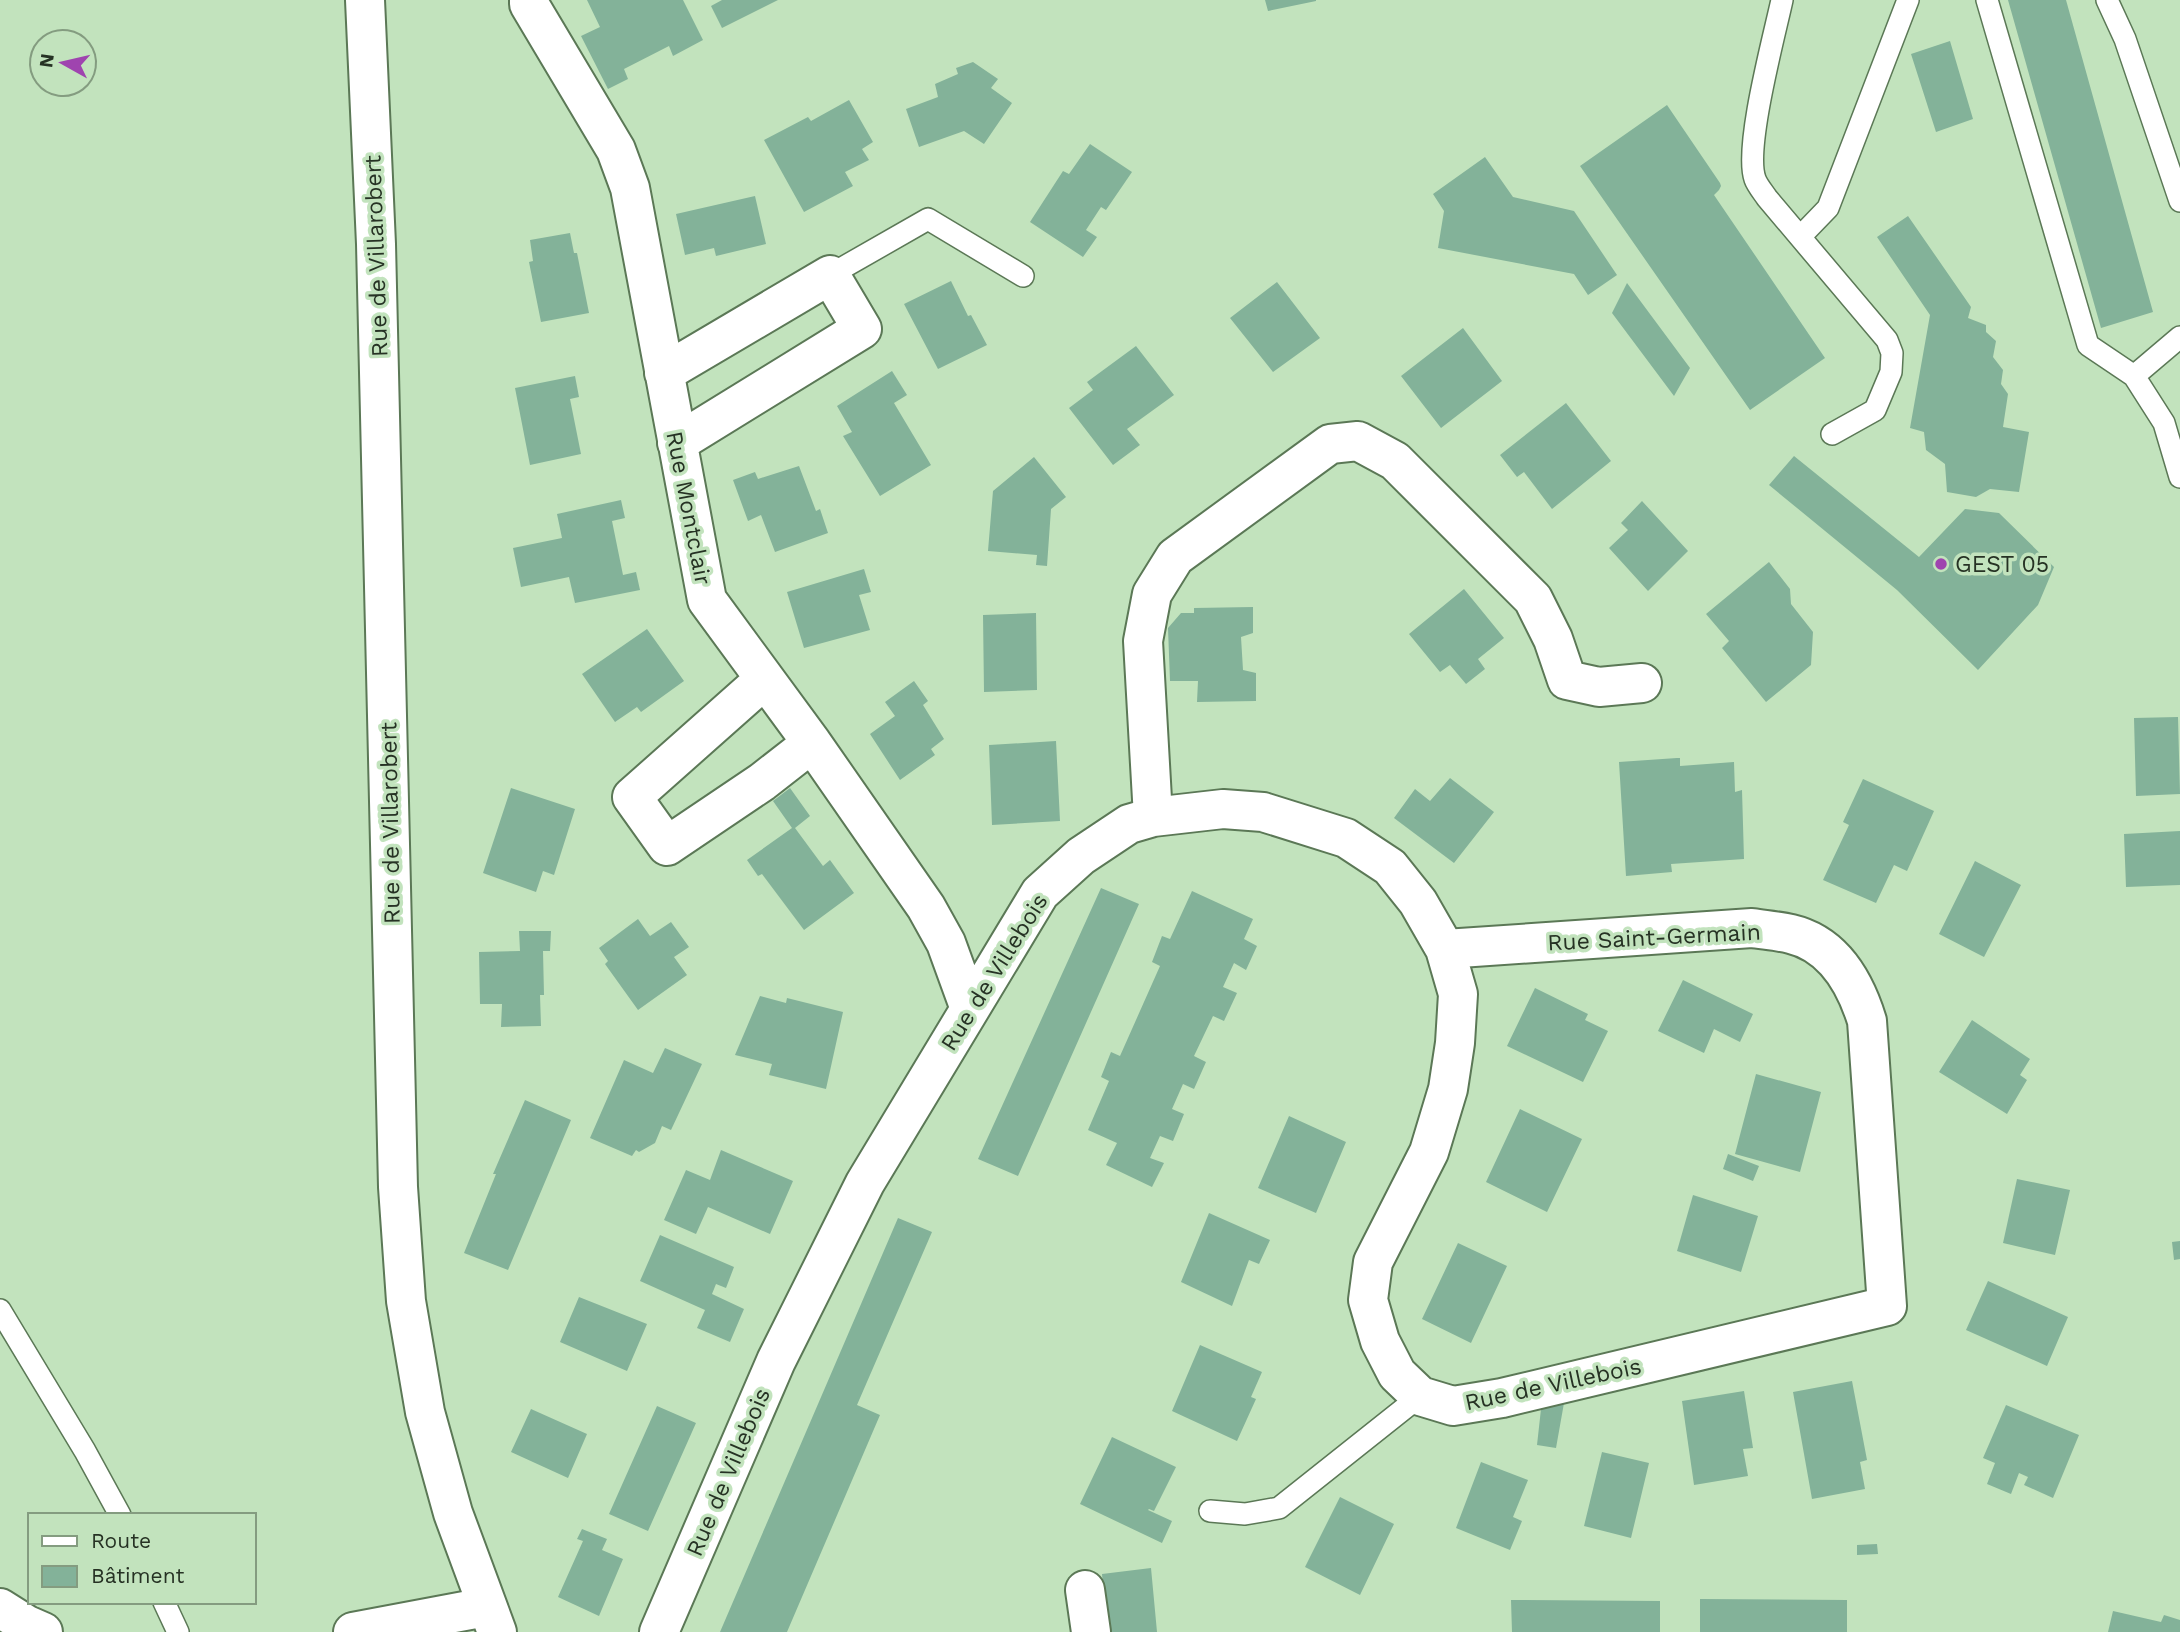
<svg xmlns="http://www.w3.org/2000/svg" width="2180" height="1632" viewBox="0 0 2180 1632" font-family="'Work Sans',sans-serif">
<rect width="100%" height="100%" fill="#c2e3bd"/>
<path fill="#83b299" d="M587,0H683L703,40L673,56L669,46L624,69L628,79L608,89L581,36L600,27Z
M722,0H778L722,28L711,6Z
M1265,0H1316V1L1268,11Z
M2008,0H2066L2153,312L2101,328Z
M1950,41L1973,119L1936,132L1911,54Z
M973,62L998,79L991,88L1012,103L984,144L964,131L919,147L906,109L938,97L935,84L958,74L956,68Z
M849,100L873,142L862,149L869,160L845,172L853,186L804,212L764,140L808,117L811,121Z
M1667,105L1720,183L1721,186L1719,190L1714,195L1825,358L1750,410L1580,166Z
M1090,144L1132,172L1106,210L1101,207L1086,230L1097,237L1083,257L1030,222L1063,171L1069,174Z
M1485,157L1513,197L1574,211L1617,275L1588,295L1574,274L1438,248L1444,211L1433,194Z
M755,196L766,244L716,256L714,248L685,255L676,214Z
M1908,216L1971,307L1968,318L1986,325V332L1996,341L1993,357L2003,370L2001,384L2008,394L2003,427L2029,432L2019,492L1990,489L1976,497L1947,492L1945,464L1926,450L1924,432L1910,428L1930,315L1877,237Z
M570,233L574,253H577L589,313L541,322L529,262L533,261L530,240Z
M951,281L968,316L971,315L987,345L938,369L904,304Z
M1277,282L1320,338L1273,372L1230,318Z
M1627,283L1690,368L1674,396L1612,313Z
M1463,328L1502,381L1441,428L1401,376Z
M1136,346L1174,395L1127,429L1140,445L1113,465L1069,408L1093,390L1087,382Z
M892,371L907,395L894,403L931,465L880,496L843,436L852,432L837,406Z
M575,376L579,397L570,399L581,454L530,465L515,388Z
M1566,403L1611,461L1552,509L1524,472L1517,477L1500,455Z
M1794,456L1919,557L1965,509L1999,513L2054,567L2038,605L1978,670L1897,590L1769,485Z
M1034,457L1066,497L1051,509L1047,566L1036,565L1037,555L988,551L993,491Z
M799,466L816,511L820,509L828,533L775,552L761,515L748,521L733,480L755,472L758,479Z
M621,500L625,518L612,521L623,575L636,572L640,590L575,603L569,577L521,587L513,548L562,538L557,514Z
M1642,501L1688,551L1648,591L1609,548L1628,530L1621,523Z
M1769,562L1790,589L1791,604L1813,632L1811,665L1766,702L1722,648L1729,641L1706,614Z
M864,569L871,592L859,595L870,630L804,648L787,592Z
M1464,589L1504,638L1478,659L1485,669L1466,684L1450,665L1440,672L1409,634Z
M1253,607V633L1241,637L1243,670L1256,673V701L1197,702L1198,681H1170L1168,628L1181,613H1194V608Z
M1036,613L1037,690L984,692L983,615Z
M647,629L684,681L641,712L637,707L615,722L582,674Z
M914,681L928,701L923,705L944,739L931,749L935,755L900,780L870,734L895,716L885,702Z
M2178,717L2180,794L2136,796L2134,718Z
M1056,741L1060,821L992,825L989,745Z
M1677,758H1680V766L1734,762L1735,792L1742,790L1744,859L1671,864L1672,872L1626,876L1619,762Z
M1450,778L1494,812L1454,863L1394,818L1415,789L1430,801Z
M1863,779L1934,811L1907,871L1894,865L1876,903L1823,880L1849,825L1843,822Z
M511,788L575,809L554,875L543,871L536,892L483,873Z
M790,788L810,816L795,828L823,866L830,860L854,893L804,930L762,874L758,876L747,860L792,828L773,801Z
M2180,831V885L2126,887L2124,834Z
M1975,861L2021,885L1984,957L1939,934Z
M1101,888L1139,904L1018,1176L978,1159Z
M1192,891L1253,919L1244,939L1257,946L1246,970L1234,963L1223,987L1237,993L1224,1021L1213,1016L1194,1056L1206,1062L1194,1089L1183,1084L1172,1109L1184,1114L1173,1141L1160,1136L1150,1158L1164,1163L1152,1187L1106,1165L1117,1143L1088,1130L1109,1081L1101,1077L1111,1052L1120,1056L1160,966L1152,962L1162,936L1170,939Z
M638,919L650,936L671,922L689,947L674,957L687,975L638,1010L605,964L608,961L599,948Z
M519,931H551L550,951H543L544,995H540L541,1026L501,1027L502,1004H480L479,952L520,951Z
M1683,980L1753,1014L1740,1042L1714,1029L1704,1053L1658,1031Z
M1535,988L1588,1014L1585,1020L1608,1031L1583,1082L1507,1046Z
M760,996L786,1003L787,998L843,1012L826,1089L769,1075L772,1064L735,1055Z
M1972,1020L2030,1059L2020,1075L2027,1080L2007,1114L1939,1072Z
M665,1048L702,1064L671,1130L662,1126L655,1143L639,1152L636,1150L632,1156L590,1138L624,1060L653,1073Z
M1756,1074L1821,1092L1800,1172L1735,1154Z
M525,1100L571,1120L508,1270L464,1253L496,1174H493Z
M1520,1109L1582,1139L1547,1212L1486,1182Z
M1289,1116L1346,1142L1316,1213L1258,1188Z
M721,1150L793,1181L770,1234L708,1207L696,1234L664,1220L686,1170L710,1180Z
M1728,1154L1759,1166L1753,1181L1723,1169Z
M2017,1179L2070,1190L2055,1255L2003,1243Z
M1693,1195L1758,1216L1741,1272L1677,1251Z
M1209,1213L1270,1240L1259,1264L1249,1260L1232,1306L1181,1282Z
M898,1218L932,1232L857,1405L880,1415L787,1632H720Z
M660,1235L734,1267L726,1288L716,1284L712,1294L744,1309L730,1342L697,1328L705,1310L640,1281Z
M2180,1241V1259L2174,1260L2172,1242Z
M1458,1243L1507,1266L1471,1343L1422,1319Z
M1988,1281L2068,1317L2047,1366L1966,1330Z
M579,1297L647,1324L627,1371L560,1342Z
M1200,1345L1262,1372L1251,1397L1256,1399L1237,1441L1172,1411Z
M1852,1381L1867,1460L1860,1462L1865,1489L1812,1499L1793,1392Z
M1744,1391L1753,1448L1743,1449L1748,1476L1694,1485L1682,1401Z
M1564,1403L1556,1448L1537,1445L1541,1409Z
M2006,1405L2079,1435L2053,1498L2024,1485L2028,1477L2019,1473L2011,1494L1987,1484L1995,1463L1983,1458Z
M657,1406L696,1423L648,1531L609,1514Z
M531,1409L587,1434L568,1478L511,1452Z
M1112,1437L1176,1467L1154,1511L1149,1509L1148,1510L1172,1521L1162,1543L1080,1504Z
M1602,1452L1649,1463L1631,1538L1584,1526Z
M1481,1462L1528,1480L1513,1517L1522,1521L1510,1550L1456,1528Z
M1340,1497L1394,1524L1360,1595L1305,1567Z
M582,1529L607,1539L602,1550L623,1559L599,1616L558,1597L583,1541L577,1539Z
M1877,1544L1878,1554L1857,1555V1545Z
M1151,1568L1157,1632H1107L1102,1574Z
M1700,1599L1847,1600V1632H1700Z
M1511,1600L1660,1601V1632H1512Z
M2113,1611L2161,1622L2164,1615L2180,1620V1632H2108Z"/>
<g fill="none" stroke-linecap="round" stroke-linejoin="round">
<defs>
<path id="lane" d="M1782,0C1774,37 1744,148 1755,179C1757,185 1763,192 1767,198L1887,340L1892,353L1891,372L1875,410L1832,434
M1987,0L2088,345L2134,376L2164,423L2180,477
M2107,0L2125,39L2180,201
M1800,237L1828,208L1908,0
M830,275L928,219L1023,276
M2134,376L2180,337
M0,1310L85,1451L120,1515
M1210,1511L1245,1514L1279,1508L1420,1396
M164,1602L178,1632"/>
<path id="street" d="M529,0V4L616,150L630,188L707,600L812,743L926,907L946,943L970,1009
M664,373L830,275L862,329L677,443
M765,679L632,797L667,846L762,782L812,743
M1153,817L1143,641L1152,594L1175,557L1330,444L1358,441L1395,461L1533,599L1553,639L1567,680L1599,687L1642,683
M1085,1590L1091,1632
M0,1608L27,1625L43,1632
M353,1632L486,1607
M659,1632L776,1361L865,1183L1040,893L1081,856L1129,824L1153,817L1223,809L1263,812L1346,838L1390,867L1418,902L1445,949L1458,994L1455,1043L1448,1089L1429,1152L1373,1262L1368,1300L1380,1341L1397,1374L1420,1396L1453,1406L1502,1398L1887,1306L1867,1021C1855,982 1833,944 1791,934C1778,931 1765,930 1752,928L1445,949"/>
<path id="secondary" d="M365,0L376,244L398,1187L406,1301L425,1412L453,1513L497,1632"/>
</defs>
<use href="#lane" stroke="#5b7856" stroke-width="24"/>
<use href="#street" stroke="#5b7856" stroke-width="42"/>
<use href="#secondary" stroke="#5b7856" stroke-width="42"/>
<use href="#lane" stroke="#fff" stroke-width="21"/>
<use href="#street" stroke="#fff" stroke-width="38"/>
<use href="#secondary" stroke="#fff" stroke-width="38"/>
</g>
<circle fill="#9f44af" stroke="#c2e3bd" stroke-width="2.5" cx="1941" cy="564" r="7"/>
<g text-anchor="middle" stroke-width="7" stroke-linejoin="round" paint-order="stroke">
<g font-size="23" fill="#263224" stroke="#c2e3bd">
<text transform="translate(376 256) rotate(-92)" y="8">Rue de Villarobert</text>
<text transform="translate(689 508) rotate(79)" y="8">Rue Montclair</text>
<text transform="translate(390 823) rotate(-91)" y="8">Rue de Villarobert</text>
<text transform="translate(1654 937) rotate(-3)" y="8">Rue Saint-Germain</text>
<text transform="translate(994 972) rotate(-58)" y="8">Rue de Villebois</text>
<text transform="translate(1553 1384) rotate(-12)" y="8">Rue de Villebois</text>
<text transform="translate(728 1472) rotate(-67)" y="8">Rue de Villebois</text>
</g>
<g font-size="23" fill="#263224" stroke="#c2e3bd" text-anchor="start">
<text x="1955" y="572">GEST 05</text>
</g>
</g>
<rect x="28" y="1513" width="228" height="91" fill="#c2e3bd" stroke="#849c80" stroke-width="2"/>
<rect x="42" y="1536" width="35" height="10" fill="#ffffff" stroke="#849c80" stroke-width="2"/>
<text x="91" y="1548" font-size="21" fill="#263224">Route</text>
<rect x="42" y="1566" width="35" height="21" fill="#83b299" stroke="#849c80" stroke-width="2"/>
<text x="91" y="1583" font-size="21" fill="#263224">Bâtiment</text>
<g transform="translate(63 63) rotate(278)"><circle r="33" fill="#c2e3bd" stroke="#849c80" stroke-width="2"/>
<path d="M0-5L12 26L0 18L-12 26Z" fill="#9f44af"/>
<text y="-10" font-size="19" font-weight="bold" text-anchor="middle" fill="#263224">N</text>
</g>
</svg>
